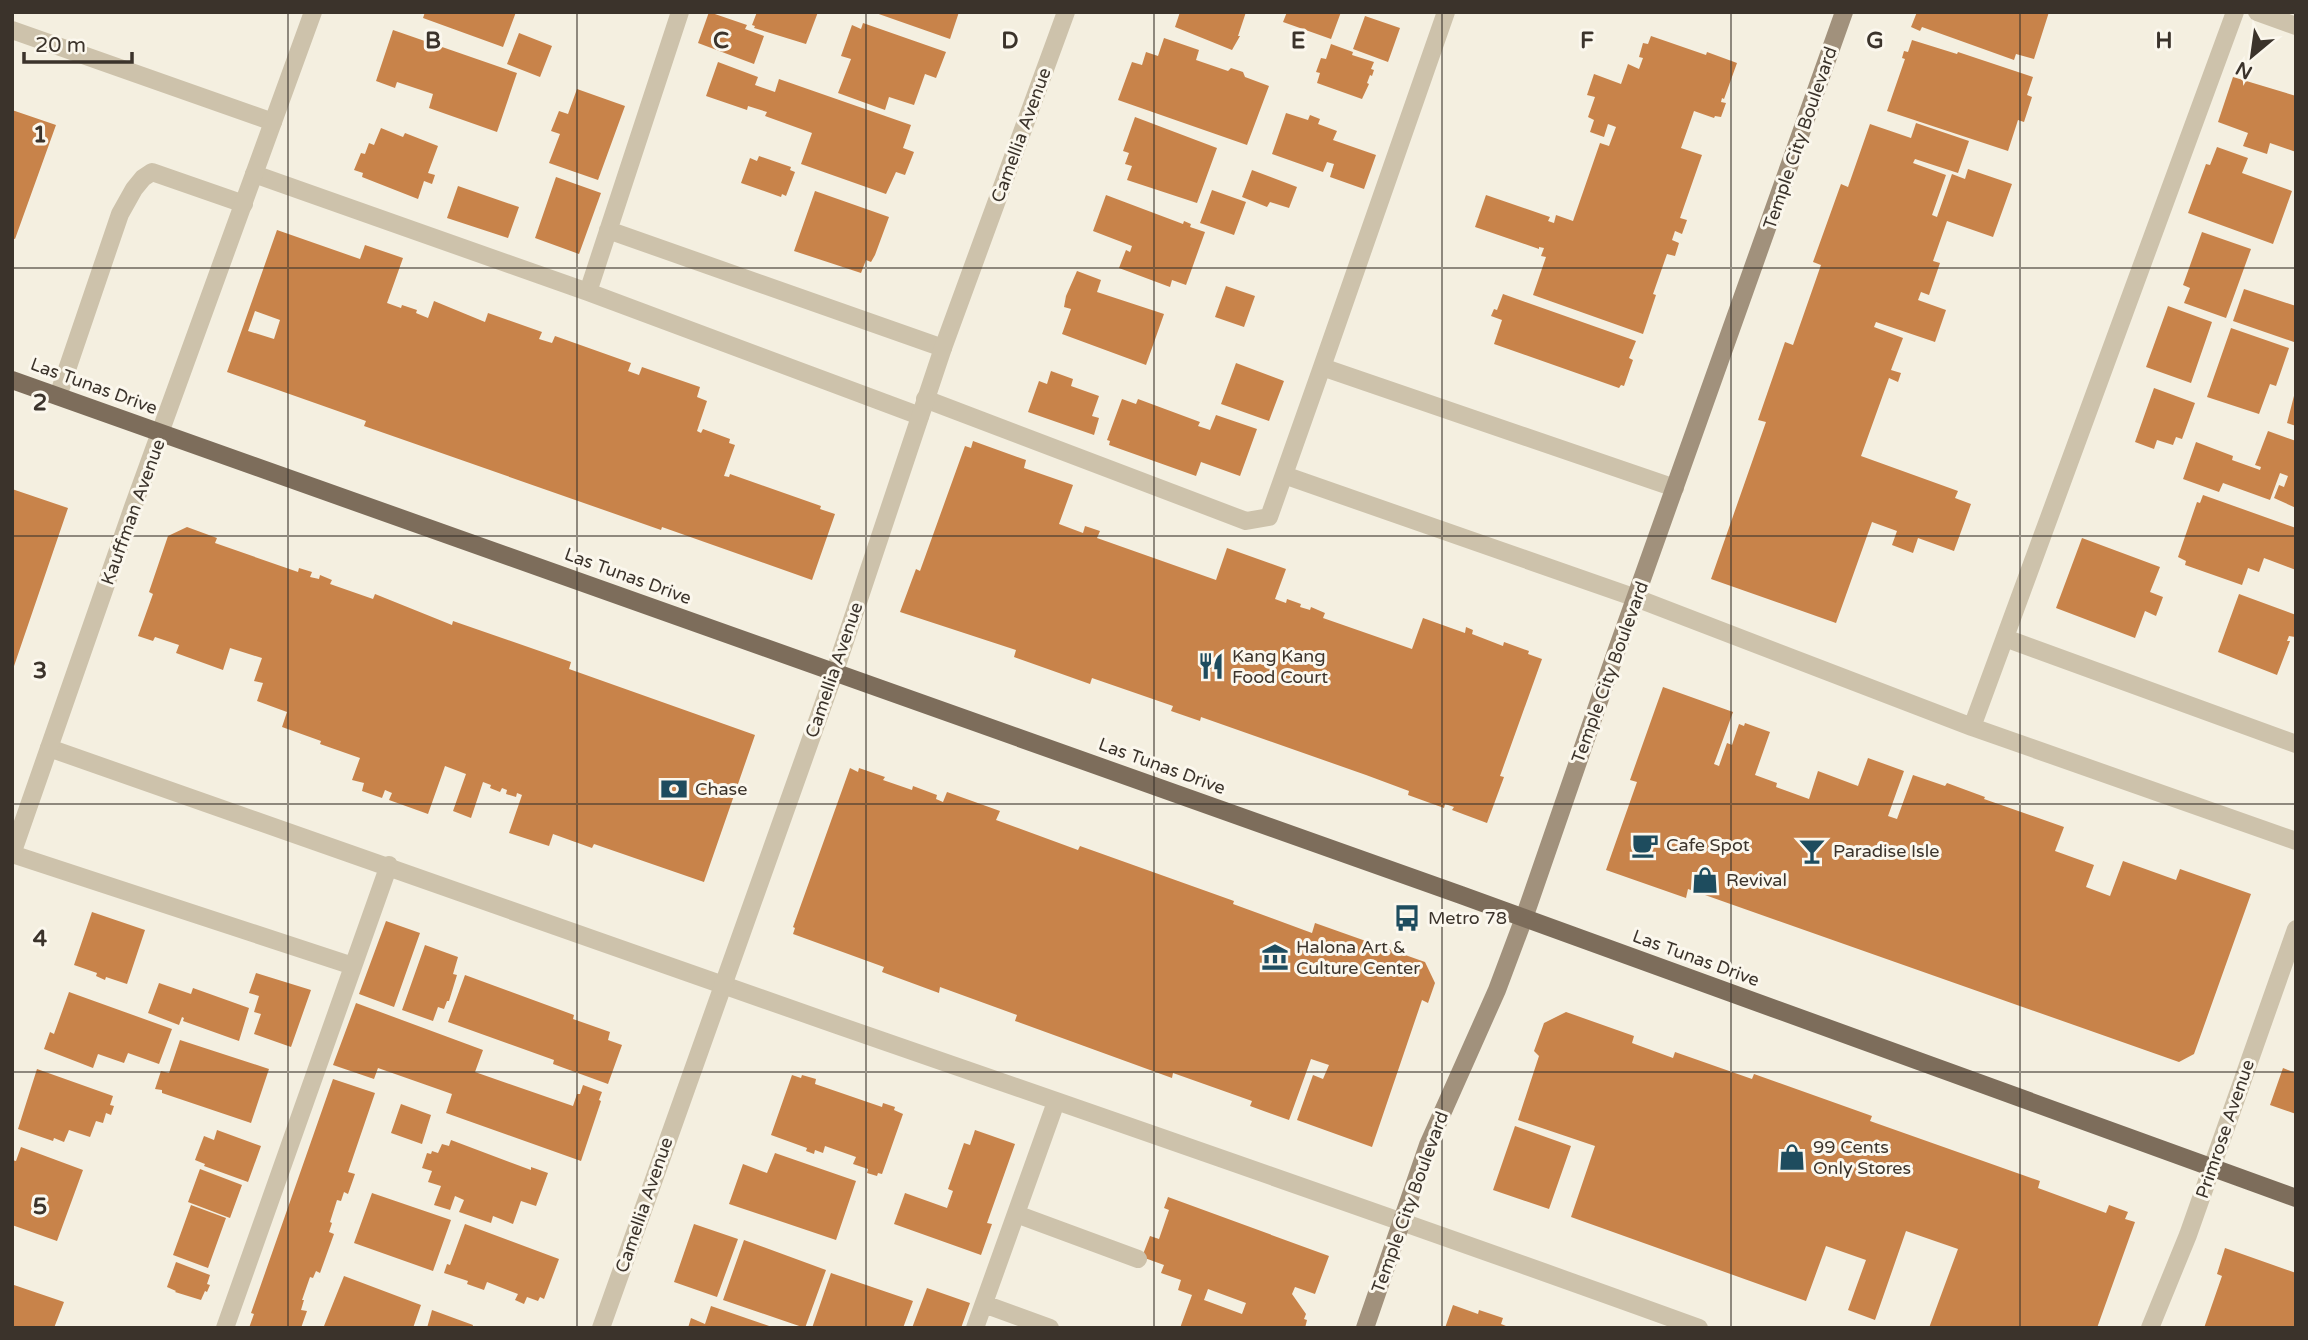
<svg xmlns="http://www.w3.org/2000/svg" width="2308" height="1340" viewBox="0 0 2308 1340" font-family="'Varela Round',sans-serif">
<rect width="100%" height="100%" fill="#f4efe0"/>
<path fill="#c8834a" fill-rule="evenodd" d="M425,12H516L503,47L423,18Z
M709,12L747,25L745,29L764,36L754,64L698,43Z
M757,12H818L806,44L754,28L755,26L752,25Z
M873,12H959L950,39Z
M1180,12H1246L1238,36H1240L1232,50L1175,27Z
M1287,12H1341L1331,39L1283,22Z
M1917,12H2049L2034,59L2016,54L2014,60L1922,27L1920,31L1911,27Z
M1365,16L1400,28L1388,62L1353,49Z
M863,23L946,52L936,78L925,74L914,105L889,97L885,110L838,93L851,59L841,56L852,25L861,29Z
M393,30L517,73L497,132L429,108L433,94L397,82L395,88L376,81Z
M519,33L552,46L540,77L507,64Z
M1651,36L1706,55L1707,52L1737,63L1724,99L1722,98L1721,102L1726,103L1721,117L1715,116L1714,118L1694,111L1681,148L1702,155L1680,218L1687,220L1682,234L1675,231L1672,240L1679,243L1675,256L1667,254L1653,294L1656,295L1643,334L1533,295L1546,257L1541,256L1544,248L1539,247V249L1475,227L1486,195L1550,217L1548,221L1554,223L1556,215L1573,221L1600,143L1609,146L1616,127L1608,124L1604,137L1590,132L1594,120L1588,117L1595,97L1587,95L1594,74L1621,84L1628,64L1639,69L1643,58L1639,57L1643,43L1648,44Z
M1164,38L1199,50L1196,60L1228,71L1231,68L1243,72L1245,77L1269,86L1247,145L1118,100L1132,62L1142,65L1146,52L1158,56Z
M1912,40L1957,54L1958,52L2033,77L2027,95L2032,97L2024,122L2018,120L2008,151L1887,111L1905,59L1902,58L1904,51L1908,52Z
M1331,44L1353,52L1352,55L1374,62L1371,69L1374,70L1372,76L1370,75L1367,83L1369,84L1362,99L1317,83L1320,73L1316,72L1321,58L1326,59Z
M718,62L758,77L755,85L775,92L779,79L911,125L903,148L914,152L905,175L896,172L886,194L801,164L812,133L765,116L767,112L748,106L747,110L706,96Z
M2233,77L2296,96V152L2270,143L2267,154L2243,146L2248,133L2218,122Z
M577,89L625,106L598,180L549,163L560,134L551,131L559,111L568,114Z
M12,110L56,125L15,239L12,238Z
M1286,113L1308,120L1310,115L1320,119L1318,124L1337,131L1333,140L1376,155L1364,189L1330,177L1334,164L1327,162L1323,172L1272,154Z
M1135,117L1217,148L1197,203L1127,180L1132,166L1125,164L1129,153L1123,151Z
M1916,123L1969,141L1958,173L1915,159L1913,163L1946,175L1932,215L1937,217L1952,174L1965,179L1968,169L2012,184L1993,237L1947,221L1933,261L1940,263L1929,295L1921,292L1918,300L1946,310L1935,342L1876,322L1874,327L1903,338L1891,370L1901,373L1898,382L1889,378L1861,456L1958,491L1955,498L1971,504L1954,551L1918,538L1913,553L1892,545L1897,531L1872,522L1836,623L1711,579L1766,422L1758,420L1785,342L1793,345L1821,265L1813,262L1841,184L1848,187L1870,124L1911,138Z
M381,128L403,137L405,133L438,146L428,173L435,175L432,184L424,181L418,199L362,177L363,173L354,170L361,153L365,154L369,143L374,145Z
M2217,147L2248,158L2242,173L2292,191L2273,244L2188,213L2206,164L2210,165Z
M759,156L791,167L790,170L795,172L786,196L782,194L781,197L741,183L750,158L757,161Z
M1252,170L1297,187L1289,208L1270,202L1267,207L1242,197Z
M556,177L601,193L579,254L535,238Z
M458,186L519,207L508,238L447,218Z
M1212,190L1246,202L1234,235L1200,223Z
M815,191L889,217L875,255L871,262L866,260L861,273L794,251Z
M1106,195L1183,224L1184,221L1191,224L1190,227L1205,232L1186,285L1172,280L1170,287L1119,268L1126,250L1130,252L1132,246L1093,231Z
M277,230L360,259L365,245L403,258L387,303L401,308L402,305L417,310L416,313L428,318L434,301L485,322L488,313L542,332L539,339L552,343L555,336L631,363L628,371L639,375L642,367L700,387L697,397L707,401L697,431L701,433L703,429L730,439L729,443L735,445L724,476L729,477L730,474L821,506L820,509L835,514L812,580L662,527L661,530L364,426L366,421L227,372ZM255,311L280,320L274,339L248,331Z
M2202,232L2251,249L2226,318L2184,303L2190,288L2183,285Z
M1077,271L1101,280L1097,292L1164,314L1146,365L1062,334L1071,309L1064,307L1066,296Z
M1226,286L1255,296L1244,327L1215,317Z
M2244,289L2296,306L2294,342L2233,321Z
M1503,294L1636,341L1629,358L1633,360L1624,386L1621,385L1619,388L1494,344L1502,320L1491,316L1494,309L1497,310Z
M2168,306L2212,322L2191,383L2146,367Z
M2231,328L2289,348L2276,386L2270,384L2259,414L2207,397Z
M1236,363L1284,381L1269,421L1221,404Z
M1051,371L1073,379L1071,386L1099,396L1092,416L1099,418L1094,435L1028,412L1039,381L1047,384Z
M2154,388L2195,403L2182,439L2176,437L2173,445L2157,440L2154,449L2135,442Z
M2295,392H2296V426L2287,423Z
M1122,399L1136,404L1138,399L1200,422L1198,426L1210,430L1216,415L1257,429L1240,476L1201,462L1196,476L1109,445L1110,441L1107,440Z
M2268,431L2296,441V508L2274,498L2279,485L2284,487L2288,476L2280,473L2270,500L2223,483L2219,492L2183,479L2196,442L2233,456L2232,460L2260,470L2261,467L2255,465Z
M973,441L1026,460L1024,468L1073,485L1059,524L1083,533L1085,526L1100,531L1097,538L1216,580L1227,548L1286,569L1275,599L1286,603L1287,599L1301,604L1300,607L1310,610L1311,607L1325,613L1323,618L1412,649L1423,618L1465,633L1466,627L1473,630L1472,634L1503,646L1504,642L1529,651L1528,654L1542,659L1500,776L1504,777L1487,823L1452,810L1454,807L1445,804L1444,808L1408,795L1409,791L1366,775L1201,717L1200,721L1171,711L1173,706L1092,678L1090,684L1014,657L1016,650L900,612L916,569L920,571L965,446L971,448Z
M12,489L68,508L13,669H12Z
M2203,495L2296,528V570L2264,558L2259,572L2248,568L2242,585L2185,565L2186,561L2178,557L2197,502L2200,503Z
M187,527L217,538L215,543L298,572L299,568L312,572L310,577L319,579L320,575L332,580L330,584L373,599L375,594L452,625L453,621L531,648L571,662L569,669L755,735L704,882L594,844L592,848L553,834L549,846L509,833L522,795L517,793L516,797L506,794L507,790L502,788L500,792L490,788L491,785L483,782L471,818L453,811L466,774L445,766L428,814L389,800L392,793L385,790L382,798L362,791L364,783L352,780L360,758L320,744L321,741L282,727L287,712L257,701L263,683L254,681L262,658L230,648L223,670L176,653L179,645L155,637L153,641L138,636L153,594L149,592L168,536Z
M2082,538L2160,567L2150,592L2163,597L2156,616L2145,611L2135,638L2056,608Z
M2239,594L2296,615V634L2295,637L2289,636L2287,641H2290L2277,675L2218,652Z
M1663,687L1733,712L1714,764L1719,766L1727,743L1732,745L1739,724L1744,726L1745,723L1770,732L1755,775L1777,783L1776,787L1809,799L1818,771L1858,786L1868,758L1904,771L1888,816L1897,819L1913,775L1945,786L1947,783L1985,797L1984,799L2064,827L2055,851L2094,865L2086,887L2110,896L2123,861L2176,880L2180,869L2251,894L2194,1054L2179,1062L1688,889L1686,898L1606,870L1637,782L1630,780Z
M850,768L858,772L859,768L885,777L883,780L912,790L913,786L937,795L936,799L943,802L947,792L1000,811L996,820L1078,850L1080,846L1234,901L1233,904L1312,933L1315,923L1425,962L1435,983L1428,1003L1422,1000L1372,1147L1297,1120L1313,1075L1323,1079L1329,1065L1311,1059L1289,1120L1250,1106L1252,1101L1173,1073L1172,1078L1015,1021L1017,1015L940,987L939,993L882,972L884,967L793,934L795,928L793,927Z
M92,912L145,930L127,984L106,977L105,980L96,976L97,973L74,965Z
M386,921L420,933L394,1007L359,994Z
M425,945L458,957L453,974L457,975L449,1001H447L444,1009L438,1007L433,1021L402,1010Z
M256,973L311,990L291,1047L254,1034L261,1014L254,1012L259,996L249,993Z
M465,975L574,1015L573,1019L610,1032L608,1040L622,1045L608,1084L553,1064L554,1060L448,1022Z
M159,983L191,994L193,988L249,1008L239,1041L183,1021L184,1018L182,1017L179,1025L148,1013Z
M69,992L172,1029L159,1064L128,1053L124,1063L98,1054L93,1068L44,1049L50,1032L54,1034Z
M356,1003L483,1050L475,1072L573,1106L577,1094H580L583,1085L602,1092L599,1100L601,1101L581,1161L446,1113L452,1094L378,1068L374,1079L333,1065Z
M1566,1012L1634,1036L1632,1043L1673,1058L1675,1052L1752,1079L1754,1074L1872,1116L1870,1121L2040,1181L2038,1188L2106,1213L2109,1205L2128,1212L2125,1219L2135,1222L2097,1328H1929L1958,1249L1906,1231L1875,1320L1848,1310L1866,1260L1826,1246L1806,1301L1571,1217L1595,1146L1518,1120L1539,1056L1534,1051L1544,1023Z
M180,1040L269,1069L251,1123L162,1093V1090L155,1089L161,1071L169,1073Z
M2283,1068L2296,1073V1114L2270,1105Z
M37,1069L113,1096L110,1105L114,1106L111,1115L106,1113L103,1123L96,1121L90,1137L69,1130L64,1142L54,1138L53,1141L18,1129Z
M792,1075L801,1078L802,1075L816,1079L815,1084L882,1107L883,1103L895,1107L894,1110L903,1114L882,1174L878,1173L877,1176L867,1173L868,1169L853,1164L856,1157L825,1146L823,1153L815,1150L814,1154L806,1151L807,1148L771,1135Z
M333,1079L375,1093L348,1172L355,1174L348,1194L344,1192L341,1201L337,1200L330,1222L332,1223L329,1232L334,1234L320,1273L316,1271L313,1278L310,1277L302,1300H304L301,1310L307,1311L301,1328H249L254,1314L251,1313Z
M401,1104L431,1115L422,1144L391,1133Z
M1515,1126L1571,1146L1549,1209L1493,1190Z
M217,1130L261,1146L248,1182L204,1166L205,1164L195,1160L204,1136L214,1140Z
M975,1130L1015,1144L987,1223L992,1224L981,1255L894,1224L905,1193L947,1208L953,1191L948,1189L964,1143L970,1145Z
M451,1140L531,1170V1167L548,1173L536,1206L521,1201L513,1224L493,1216L491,1223L459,1212L464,1200L455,1196L450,1210L434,1205L441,1186L428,1182L432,1171L422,1168L427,1153L431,1154L432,1151L438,1153L442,1144L449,1146Z
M21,1147L83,1170L57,1241L12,1225V1160L16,1161Z
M775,1153L856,1181L836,1240L729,1204L743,1164L767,1173Z
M200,1169L242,1185L230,1218L188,1202Z
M372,1193L451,1220L433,1271L354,1243Z
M1168,1197L1329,1256L1315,1294L1295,1287L1292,1294L1306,1314L1304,1319L1307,1320L1305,1328H1180L1192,1295L1178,1290L1181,1280L1161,1273L1164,1265L1142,1257L1150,1236L1159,1239L1169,1210L1164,1208ZM1208,1289L1246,1303L1242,1314L1204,1300Z
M191,1205L226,1218L208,1268L173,1255Z
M465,1224L559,1259L544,1299L540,1297L538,1301L527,1297L524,1304L515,1300L518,1294L487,1282L484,1290L467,1284L468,1281L444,1273L447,1264L450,1265Z
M694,1224L738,1239L717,1297L674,1282Z
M744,1240L826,1270L805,1328L723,1300Z
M2225,1248L2296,1273V1328H2204L2222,1276L2217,1274Z
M176,1262L210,1275L207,1284L210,1285L207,1292L205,1291L201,1300L175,1292L176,1291L167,1287Z
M831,1273L913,1301L903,1328H812Z
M344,1276L421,1305L413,1328L324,1326Z
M14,1285L64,1302L54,1328H12Z
M927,1288L970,1303L961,1328H912Z
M1453,1305L1478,1314L1479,1310L1503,1318L1501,1324L1511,1328H1445Z
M711,1306L772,1327V1328H688L691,1318L705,1324Z
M432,1310L473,1325L472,1328H427Z"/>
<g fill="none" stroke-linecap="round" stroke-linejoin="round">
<path stroke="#cdc2ab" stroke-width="18" d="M12,30L273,122
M254,174L588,292L920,416
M608,230L943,348
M588,292L680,12
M1322,367L1446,12
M58,396L120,214L134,189L143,178L152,172L244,204
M925,399L1246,521L1269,517L1322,367L1675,488
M1284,475L1636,598L1972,727L2296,841
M2005,638L2296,744
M1972,727L2235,12
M49,748C312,839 574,933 837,1025C1125,1125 1413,1224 1699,1328
M12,854L353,966
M1016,1214L1138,1259
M984,1304L1050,1328
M225,1328L389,865
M975,1328L1056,1102"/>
<path stroke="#cdc2ab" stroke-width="18" d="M2257,12L2296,26
M12,854L133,507L313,12
M601,1328L834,674L943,348L1066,12
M2150,1328L2188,1235L2296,929"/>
<path stroke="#a1917c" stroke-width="18" d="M1365,1328L1428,1145L1497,990L1524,918L1615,655L1844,12"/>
<path stroke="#7d6d5b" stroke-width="18" d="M12,380L1461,895L2296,1198"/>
</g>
<path fill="none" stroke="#3b332b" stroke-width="2" stroke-opacity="0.55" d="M288,12V1328M577,12V1328M866,12V1328M1154,12V1328M1442,12V1328M1731,12V1328M2020,12V1328M12,268H2296M12,536H2296M12,804H2296M12,1072H2296"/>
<defs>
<symbol id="restaurant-bare" viewBox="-9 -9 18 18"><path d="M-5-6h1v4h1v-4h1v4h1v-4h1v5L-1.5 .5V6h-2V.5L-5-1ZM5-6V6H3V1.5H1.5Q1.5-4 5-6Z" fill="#1e4c5e" stroke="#fbf7ed" stroke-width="2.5" paint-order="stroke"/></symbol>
<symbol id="bank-bare" viewBox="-9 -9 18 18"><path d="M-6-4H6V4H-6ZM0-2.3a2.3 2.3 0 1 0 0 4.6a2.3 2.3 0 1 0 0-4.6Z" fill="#1e4c5e" stroke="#fbf7ed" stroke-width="2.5" paint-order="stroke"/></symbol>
<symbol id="cafe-bare" viewBox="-9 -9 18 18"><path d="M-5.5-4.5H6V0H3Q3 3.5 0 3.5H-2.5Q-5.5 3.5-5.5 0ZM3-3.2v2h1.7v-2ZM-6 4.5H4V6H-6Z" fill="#1e4c5e" stroke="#fbf7ed" stroke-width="2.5" paint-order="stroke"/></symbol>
<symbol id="bar-bare" viewBox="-9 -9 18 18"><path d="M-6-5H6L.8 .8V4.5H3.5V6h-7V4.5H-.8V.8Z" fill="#1e4c5e" stroke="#fbf7ed" stroke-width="2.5" paint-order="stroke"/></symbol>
<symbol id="shop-bare" viewBox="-9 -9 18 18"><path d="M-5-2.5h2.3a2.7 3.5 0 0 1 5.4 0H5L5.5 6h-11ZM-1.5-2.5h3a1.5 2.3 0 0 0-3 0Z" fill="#1e4c5e" stroke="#fbf7ed" stroke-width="2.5" paint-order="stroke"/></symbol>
<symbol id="bus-bare" viewBox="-9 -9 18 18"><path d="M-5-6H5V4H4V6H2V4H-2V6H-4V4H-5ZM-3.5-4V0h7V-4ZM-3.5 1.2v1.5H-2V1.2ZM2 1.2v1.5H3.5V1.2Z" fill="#1e4c5e" stroke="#fbf7ed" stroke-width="2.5" paint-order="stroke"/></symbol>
<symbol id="museum-bare" viewBox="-9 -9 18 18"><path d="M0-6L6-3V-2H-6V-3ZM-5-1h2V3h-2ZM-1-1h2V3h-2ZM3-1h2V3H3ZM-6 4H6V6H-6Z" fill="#1e4c5e" stroke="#fbf7ed" stroke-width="2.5" paint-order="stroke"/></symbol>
</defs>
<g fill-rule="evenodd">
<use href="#restaurant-bare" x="1192" y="647" width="38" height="38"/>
<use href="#bank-bare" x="655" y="770" width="38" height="38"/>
<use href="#cafe-bare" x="1626" y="826" width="38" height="38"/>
<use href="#bar-bare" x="1793" y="832" width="38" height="38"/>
<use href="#shop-bare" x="1686" y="861" width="38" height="38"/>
<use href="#bus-bare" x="1388" y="899" width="38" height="38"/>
<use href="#museum-bare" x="1256" y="938" width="38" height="38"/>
<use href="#shop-bare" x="1773" y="1138" width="38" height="38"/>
</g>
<g text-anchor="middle" stroke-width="6" stroke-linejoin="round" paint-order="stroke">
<g font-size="18" fill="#3b332b" stroke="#fbf7ed">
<text transform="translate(1021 135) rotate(-70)" y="6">Camellia Avenue</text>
<text transform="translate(1800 138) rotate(-71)" y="6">Temple City Boulevard</text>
<text transform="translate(94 386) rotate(20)" y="6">Las Tunas Drive</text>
<text transform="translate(133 512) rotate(-70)" y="6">Kauffman Avenue</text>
<text transform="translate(628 576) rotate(20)" y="6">Las Tunas Drive</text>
<text transform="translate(834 670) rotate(-71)" y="6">Camellia Avenue</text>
<text transform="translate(1610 672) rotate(-70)" y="6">Temple City Boulevard</text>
<text transform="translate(1162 766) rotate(20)" y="6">Las Tunas Drive</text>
<text transform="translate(1696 958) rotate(20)" y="6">Las Tunas Drive</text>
<text transform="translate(2225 1129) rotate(-71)" y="6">Primrose Avenue</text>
<text transform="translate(1410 1202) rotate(-70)" y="6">Temple City Boulevard</text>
<text transform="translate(644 1205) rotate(-71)" y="6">Camellia Avenue</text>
</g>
<g font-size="18" fill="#3b332b" stroke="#fbf7ed" text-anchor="start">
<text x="1232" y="662">Kang Kang<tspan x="1232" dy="21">Food Court</tspan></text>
<text x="695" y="795">Chase</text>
<text x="1666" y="851">Cafe Spot</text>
<text x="1833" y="857">Paradise Isle</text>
<text x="1726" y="886">Revival</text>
<text x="1428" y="924">Metro 78</text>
<text x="1296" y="953">Halona Art &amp;<tspan x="1296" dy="21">Culture Center</tspan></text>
<text x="1813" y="1153">99 Cents<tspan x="1813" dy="21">Only Stores</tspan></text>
</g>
</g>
<g font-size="23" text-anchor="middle" font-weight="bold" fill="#3b332b" stroke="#fbf7ed" stroke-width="6" stroke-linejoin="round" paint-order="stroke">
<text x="433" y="48">B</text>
<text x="721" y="48">C</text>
<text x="1010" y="48">D</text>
<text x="1298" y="48">E</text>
<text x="1587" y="48">F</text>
<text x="1875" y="48">G</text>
<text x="2164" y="48">H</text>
<text x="40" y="142">1</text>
<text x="40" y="410">2</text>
<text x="40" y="678">3</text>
<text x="40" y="946">4</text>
<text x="40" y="1214">5</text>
</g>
<rect width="2308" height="1340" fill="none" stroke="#3b332b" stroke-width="28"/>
<g transform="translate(2252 56) rotate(209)" stroke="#fbf7ed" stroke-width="5" paint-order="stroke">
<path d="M0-5L12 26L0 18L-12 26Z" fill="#3b332b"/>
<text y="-10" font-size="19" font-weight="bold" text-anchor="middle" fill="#3b332b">N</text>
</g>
<path d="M24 52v10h108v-10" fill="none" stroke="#3b332b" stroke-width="3.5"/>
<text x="35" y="52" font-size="21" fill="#3b332b" stroke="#fbf7ed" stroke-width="5" paint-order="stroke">20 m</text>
</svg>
